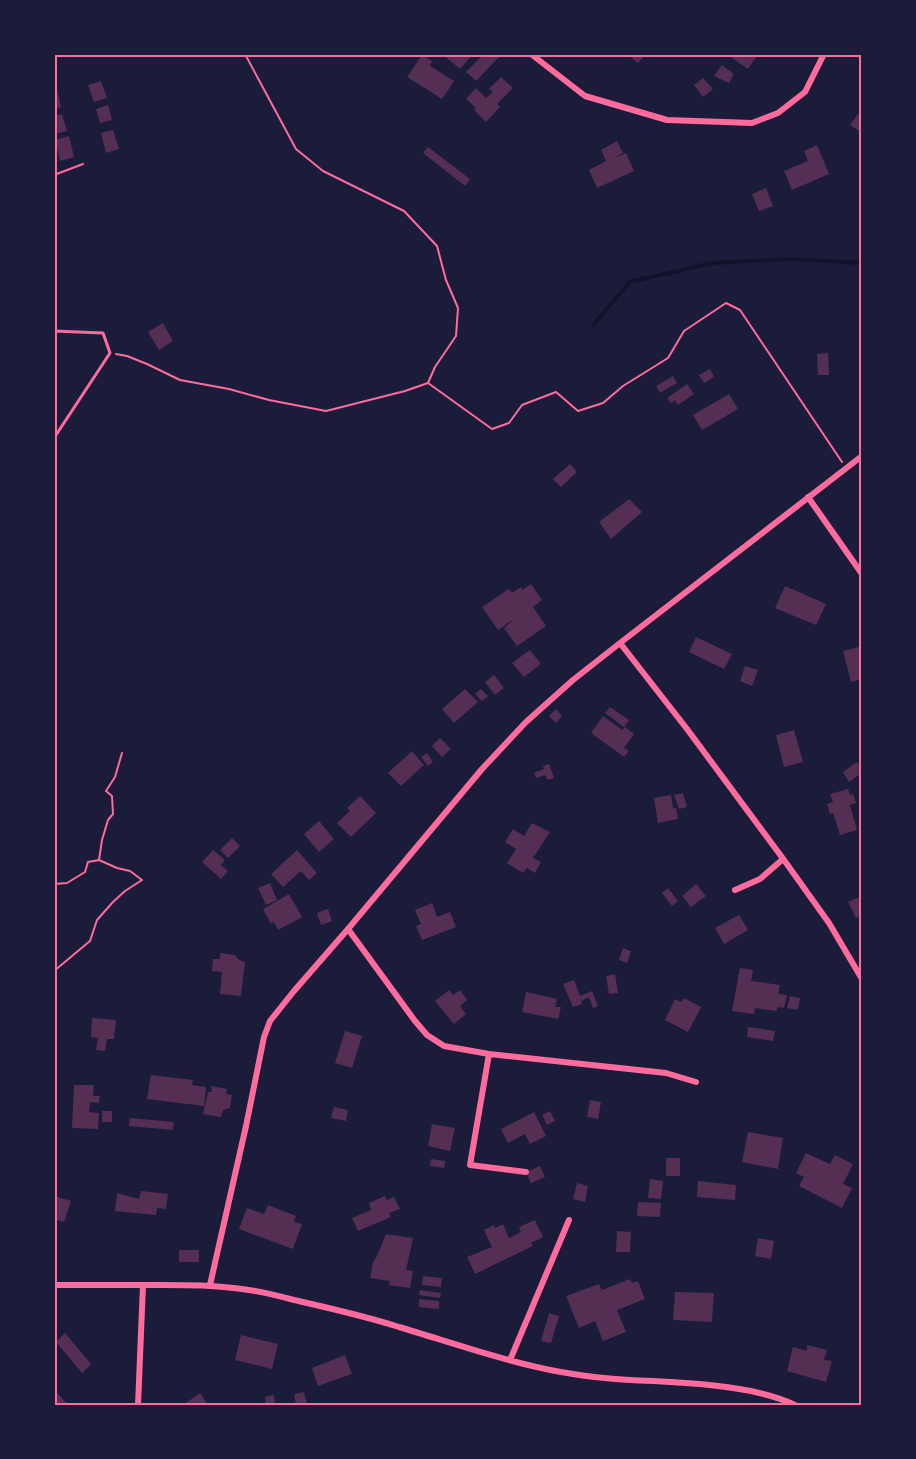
<svg xmlns="http://www.w3.org/2000/svg" width="916" height="1459" viewBox="0 0 916 1459" font-family="Arial,sans-serif">
<rect width="100%" height="100%" fill="#1b1b3a"/>
<g fill="none" stroke-linecap="round" stroke-linejoin="round">
<path stroke="#12122b" stroke-width="4" d="M593,325L630,282L712,263L790,259L862,263"/>
</g>
<path fill="#542f53" d="M442,54H473L460,69Z
M484,54H498L500,56L476,81L466,72Z
M627,54H646L638,63Z
M733,54H758L748,69L731,57Z
M422,55L432,61L430,66L454,81L442,99L407,77Z
M722,65L734,74L729,83L714,76Z
M501,77L513,88L497,104L500,107L486,122L474,110L476,108L466,99L476,88L486,98L493,92L489,89Z
M703,78L713,89L703,97L694,85Z
M101,81L107,98L94,102L88,85Z
M57,89L61,107L54,109V90Z
M108,105L112,120L100,123L96,109Z
M862,109V133L850,125Z
M62,114L67,131L54,134V116Z
M113,130L119,149L106,153L101,133Z
M69,136L74,157L60,161L55,140Z
M617,141L623,153L615,158L626,153L634,171L597,188L589,170L606,161L601,150Z
M817,145L829,174L792,190L784,171L808,161L804,151Z
M428,147L470,179L465,186L423,153Z
M766,188L773,206L759,211L752,194Z
M163,323L173,341L159,350L148,332Z
M828,353L829,375H818L817,354Z
M710,369L714,377L704,383L699,375Z
M673,376L677,383L660,393L656,386Z
M687,384L694,394L678,405L675,400L671,403L667,398Z
M729,394L738,409L702,430L693,415Z
M570,464L577,472L561,487L553,479Z
M629,499L642,512L611,539L599,522Z
M531,584L542,600L533,607L546,626L517,646L504,628L515,618L498,630L482,607L509,589L512,593L521,587L522,590Z
M785,586L826,604L816,625L775,608Z
M696,637L732,654L724,669L689,652Z
M859,647L862,658V679L851,682L843,651Z
M530,650L541,664L524,677L512,663Z
M745,666L758,670L752,686L740,681Z
M494,675L504,688L495,695L485,682Z
M465,689L478,702L454,723L442,709Z
M481,689L488,696L482,701L475,694Z
M610,707L629,720L624,727L605,713Z
M556,709L562,716L556,723L549,716Z
M603,716L622,730L625,727L634,734L624,748L629,751L624,757L591,733Z
M794,730L803,762L784,767L776,735Z
M440,738L451,749L442,757L432,746Z
M412,751L424,765L401,786L388,773Z
M427,753L433,762L428,766L421,757Z
M857,762L862,770V773L849,782L843,772Z
M549,764L554,778L548,780L545,775L536,778L534,773L544,769L543,766Z
M848,789L850,795L853,794L856,803L850,805L857,830L840,835L833,813L830,814L827,804L833,802L830,794Z
M683,793L687,807L679,809L674,795Z
M671,795L673,808H676L678,819L658,823L654,798Z
M360,796L376,813L351,837L337,823L350,811L347,808Z
M319,821L334,839L319,852L304,834Z
M532,823L550,832L533,858L541,862L535,873L527,868L523,873L507,863L516,849L505,842L513,829L524,836Z
M232,838L240,846L228,858L220,850Z
M213,850L225,860L221,865L228,871L221,879L202,862Z
M297,850L317,873L309,880L301,871L283,887L271,874Z
M270,883L277,900L266,905L258,888Z
M696,884L706,896L691,907L682,896Z
M668,888L678,901L672,906L662,893Z
M289,894L302,917L278,930L274,922L271,924L263,909Z
M862,896V916L856,918L848,902Z
M432,903L437,917L450,912L456,927L422,940L416,926L421,924L415,910Z
M328,909L332,921L321,925L317,913Z
M739,915L748,930L724,944L715,928Z
M623,948L631,951L627,963L619,960Z
M220,953L235,955L239,960L245,962L241,996L220,994L222,972L212,971L213,959H220Z
M740,968L753,970L751,981L780,985L778,994L787,995L784,1008L777,1007V1011L755,1008L754,1014L732,1011Z
M615,974L618,993L609,994L606,976Z
M574,980L580,996L592,991L598,1006L593,1008L589,997L581,1001L582,1004L573,1007L563,984Z
M449,990L453,995L460,990L467,1000L460,1006L466,1014L454,1024L435,1001Z
M526,992L557,999L555,1007H561L558,1019L522,1012Z
M790,996L800,998L798,1010L787,1008Z
M684,998L701,1007L688,1032L665,1020L675,999L681,1002Z
M92,1018L116,1020L114,1039H107L105,1051L96,1050L98,1038L91,1037Z
M748,1027L775,1031L773,1041L747,1037Z
M345,1031L362,1036L352,1068L335,1063Z
M151,1075L193,1080L192,1085L206,1087L204,1106L147,1099Z
M74,1085H94L93,1096H100L99,1103L90,1102L89,1112L99,1113L98,1129L72,1128Z
M211,1086L227,1089L226,1094L232,1095L230,1108L223,1110L221,1117L203,1114L208,1092H212Z
M590,1100L601,1102L598,1119L587,1117Z
M334,1107L348,1110L346,1121L331,1118Z
M102,1111H112V1122H102Z
M550,1111L555,1121L547,1125L542,1115Z
M534,1112L546,1136L530,1144L525,1134L508,1143L501,1129Z
M130,1118L174,1122L173,1130L129,1126Z
M432,1124L455,1128L450,1151L428,1146Z
M748,1132L783,1138L778,1169L742,1162Z
M806,1153L830,1164L835,1155L853,1164L843,1184L852,1188L842,1208L799,1186L804,1177L796,1173Z
M666,1158H680V1176H666Z
M431,1159L445,1161L444,1168L430,1166Z
M540,1166L545,1177L531,1183L526,1172Z
M650,1179L663,1181L661,1199L648,1198Z
M698,1181L736,1185L735,1200L697,1197Z
M577,1183L588,1186L585,1202L573,1199Z
M141,1191L168,1194L166,1209L157,1208L156,1215L115,1211L117,1193L139,1199Z
M54,1196L71,1201L64,1222L54,1219Z
M385,1196L387,1200L394,1197L400,1209L389,1213L391,1217L358,1231L352,1218L371,1210L369,1203Z
M638,1202L661,1203L660,1217L637,1216Z
M268,1205L296,1216L294,1222L302,1224L293,1249L239,1229L247,1208L264,1214Z
M535,1220L543,1237L531,1243L533,1246L475,1274L467,1257L492,1247L484,1230L494,1225L495,1228L503,1224L509,1238L521,1232L519,1227Z
M617,1231L631,1232L630,1252H616Z
M386,1234L413,1238L406,1270L413,1271L410,1288L389,1285L390,1281L370,1278L373,1262L376,1258Z
M758,1238L774,1241L771,1259L755,1256Z
M179,1250H199V1262H179Z
M423,1276L442,1278L441,1287L422,1285Z
M630,1279L632,1283L638,1281L645,1299L617,1310L626,1332L603,1341L595,1321L579,1328L566,1296L599,1284L602,1290Z
M420,1290L441,1293L440,1298L419,1295Z
M675,1292L714,1293L712,1322L673,1320Z
M419,1299L439,1301V1309L419,1307Z
M549,1313L559,1316L551,1343L541,1341Z
M65,1333L91,1364L82,1373L56,1342Z
M241,1335L278,1344L272,1369L235,1360Z
M807,1345L827,1350L824,1360L832,1361L826,1382L787,1371L793,1347L807,1351Z
M345,1355L352,1374L318,1386L312,1368Z
M54,1389L68,1405H54Z
M304,1392L307,1405H296L294,1394Z
M200,1393L208,1405H183Z
M274,1395L275,1405H266L265,1397Z"/>
<g fill="none" stroke-linecap="round" stroke-linejoin="round">
<path stroke="#ff6b9d" stroke-width="2" d="M54,175L83,164
M116,354L127,356L147,364L180,380L229,389L269,400L326,411L405,391L428,383L435,367L456,336L458,308L446,280L437,246L404,211L323,171L296,149L245,54
M428,383L492,429L509,423L522,405L556,392L578,411L603,403L623,386L668,358L684,331L726,303L740,310L842,462
M99,860L102,840L108,820L113,814L112,796L106,791L115,777L122,753
M54,884L67,883L85,872L88,862L99,860L117,868L130,871L142,880L125,891L113,902L97,920L90,941L54,971"/>
<path stroke="#ff6b9d" stroke-width="3" d="M54,331L103,333L110,353L54,438"/>
<path stroke="#ff6b9d" stroke-width="6" d="M531,54L585,96L667,120L752,123L778,113L805,92L824,54
M808,497L862,574
M620,643L687,729L784,860L829,923L862,979
M735,890L760,879L783,859
M348,929L415,1021L427,1035L444,1046L489,1054L666,1073L696,1082
M489,1054L470,1165L526,1172
M54,1285C83,1285 112,1285 140,1285C178,1285 212,1284 249,1290C264,1292 279,1296 294,1300C329,1308 365,1316 399,1327C453,1343 506,1362 561,1372C618,1383 676,1379 733,1388C754,1391 776,1396 795,1405
M210,1285L246,1126L264,1037L270,1021L294,991L348,929L482,769L526,722L573,680L620,643L862,456
M510,1360L569,1220
M138,1405L143,1285"/>
</g>
<rect width="916" height="1459" fill="none" stroke="#1b1b3a" stroke-width="111"/>
<rect x="56" y="56" width="804" height="1348" fill="none" stroke="#ff6b9d" stroke-width="2"/>
</svg>
